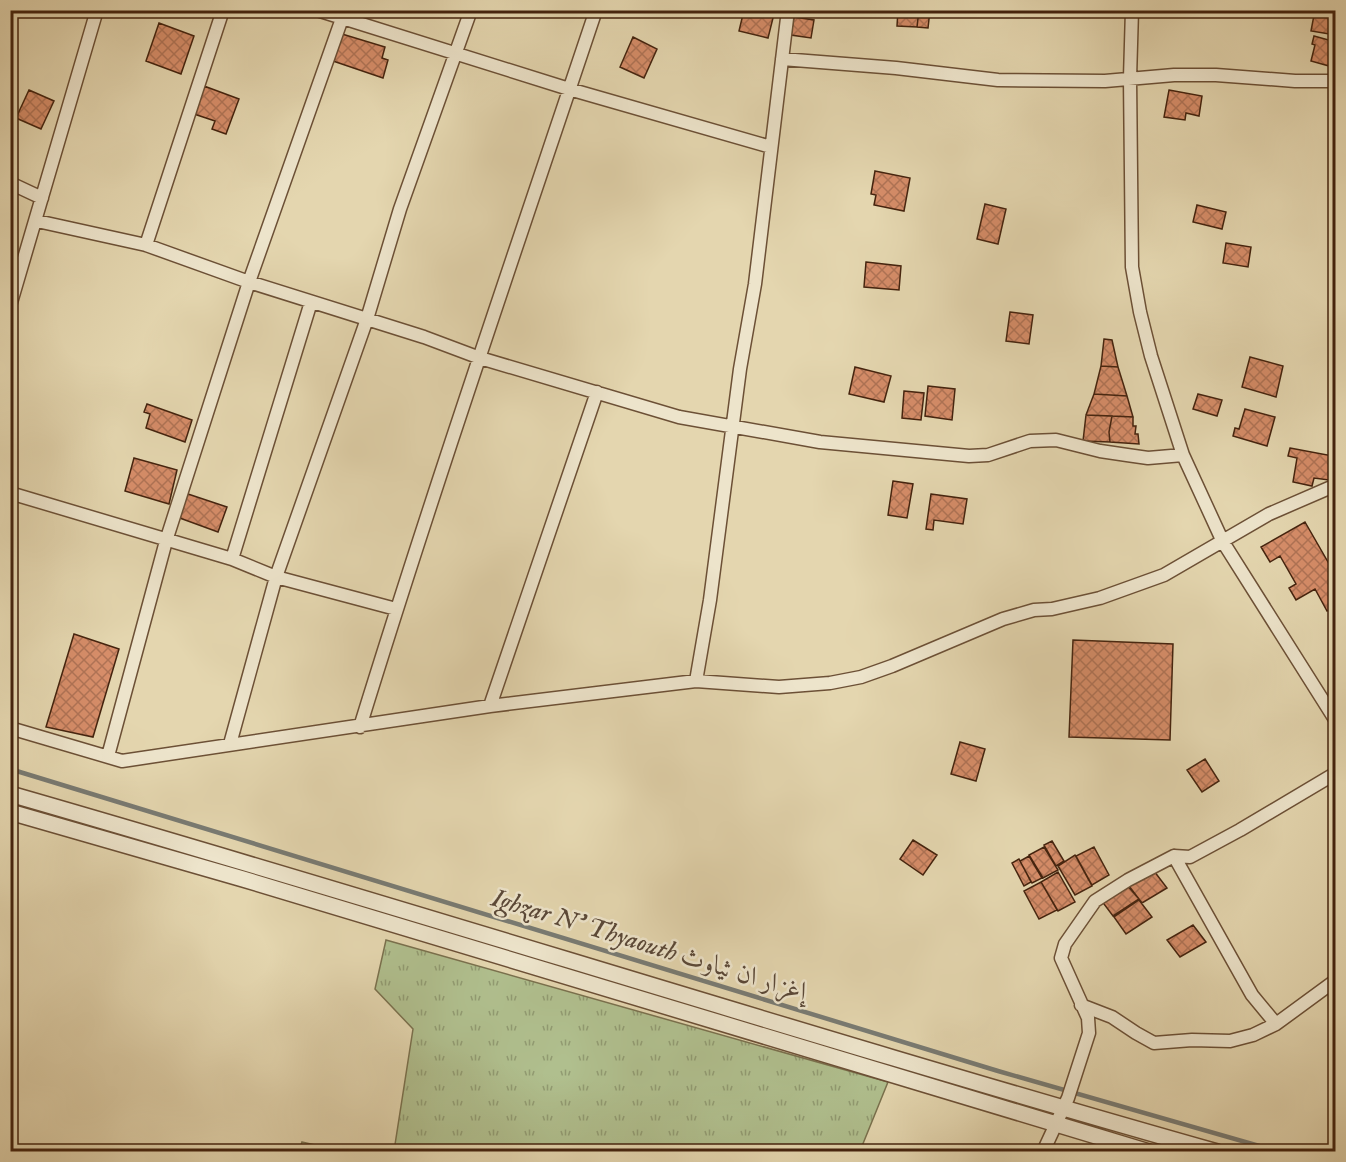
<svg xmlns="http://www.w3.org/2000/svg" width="1346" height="1162" viewBox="0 0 1346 1162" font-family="'IM FELL English',Amiri,serif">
<defs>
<pattern id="grass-tufts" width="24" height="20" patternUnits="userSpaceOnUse" patternTransform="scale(1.5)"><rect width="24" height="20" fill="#b0bf8e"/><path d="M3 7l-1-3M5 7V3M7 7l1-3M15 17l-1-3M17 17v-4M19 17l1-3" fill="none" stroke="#919b72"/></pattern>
<pattern id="building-cross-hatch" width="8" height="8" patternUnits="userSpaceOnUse" patternTransform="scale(1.5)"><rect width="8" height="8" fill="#d68d69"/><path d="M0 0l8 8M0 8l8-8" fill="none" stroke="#af7355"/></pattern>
</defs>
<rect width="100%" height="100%" fill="#e4d6af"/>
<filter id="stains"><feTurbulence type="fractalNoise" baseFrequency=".00333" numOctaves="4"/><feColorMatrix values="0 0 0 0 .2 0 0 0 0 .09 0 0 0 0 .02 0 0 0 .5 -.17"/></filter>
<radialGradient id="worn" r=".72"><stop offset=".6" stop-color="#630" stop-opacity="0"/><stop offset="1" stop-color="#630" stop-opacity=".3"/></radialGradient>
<path fill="url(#grass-tufts)" stroke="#7a714e" stroke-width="1.5" d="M386,940L888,1082L860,1151H394L413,1029L375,989Z
M302,1142L341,1151H299Z"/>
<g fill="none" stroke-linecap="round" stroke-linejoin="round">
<path stroke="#797b73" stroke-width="4.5" d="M10,769L998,1071L1280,1152"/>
</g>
<path fill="url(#building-cross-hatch)" stroke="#44230e" stroke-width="1.5" d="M744,10H775L768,38L739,31Z
M794,10H815L814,14Z
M898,10H919L917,27L897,26Z
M919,10H930L928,28L917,27Z
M1316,10H1336V15L1316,12Z
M1314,15L1336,19V35L1311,31Z
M794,17L814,20L811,38L791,35Z
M159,23L194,36L181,74L146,61Z
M342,34L385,47L382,58L388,60L383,78L333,61Z
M1314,36L1336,42V57L1331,56L1329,66L1311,61L1315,45L1312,44Z
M633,37L657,49L644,78L620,67Z
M204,86L239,99L226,134L212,129L215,121L194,114Z
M29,90L54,101L41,129L16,118Z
M1169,90L1202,96L1199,116L1186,113L1185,120L1164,117Z
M875,171L910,178L904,211L874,205L876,195L871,194Z
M985,204L1006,209L998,244L977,239Z
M1197,205L1226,212L1222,229L1193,222Z
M1226,243L1251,247L1248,267L1223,263Z
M866,262L901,266L899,290L864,287Z
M1010,312L1033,315L1029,344L1006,341Z
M1104,339L1112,340L1118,367L1101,366Z
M1250,357L1283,366L1276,397L1242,387Z
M1101,366L1118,367L1127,396L1094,394Z
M855,367L891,376L884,402L849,394Z
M928,386L955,389L952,420L925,416Z
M904,391L924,393L921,420L902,418Z
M1094,394L1127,396L1133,417L1086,415Z
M1198,394L1222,400L1217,416L1193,409Z
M147,404L192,420L185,442L146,428L150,414L144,412Z
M1245,409L1275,417L1267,446L1233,436L1235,428L1239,429Z
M1086,415L1112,416L1109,432L1110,442L1083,441Z
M1112,416L1133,417V426H1136L1135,434H1138L1139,444L1110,442L1109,432Z
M1290,448L1333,456L1329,480L1314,478L1312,486L1293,482L1297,458L1288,456Z
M134,458L177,470L169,504L125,491Z
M893,481L913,484L907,518L888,515Z
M185,493L227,507L218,532L177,517Z
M931,494L967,499L963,524L934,520L933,530L926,529Z
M1305,522L1336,576V606L1327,611L1315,589L1296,600L1289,588L1296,584L1280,556L1270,562L1261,547Z
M74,634L119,649L93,737L46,727Z
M1073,640L1173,644L1170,740L1069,737Z
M960,742L985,749L976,781L951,774Z
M1205,759L1219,781L1202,792L1187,770Z
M913,840L937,855L923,875L900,859Z
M1052,841L1064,861L1056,866L1044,845Z
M1044,847L1058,870L1043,878L1029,855Z
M1094,847L1109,875L1092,885L1076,856Z
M1075,855L1092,886L1075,895L1058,866Z
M1029,856L1042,878L1032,883L1020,861Z
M1019,859L1031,882L1024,886L1012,863Z
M1154,871L1167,888L1142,903L1129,886Z
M1058,872L1075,902L1058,911L1041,882Z
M1041,882L1057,910L1039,919L1024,891Z
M1126,884L1139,899L1113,916L1101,900Z
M1139,900L1152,917L1126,934L1114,917Z
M1193,925L1206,942L1180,957L1167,940Z
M1336,996V1010L1329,1001Z"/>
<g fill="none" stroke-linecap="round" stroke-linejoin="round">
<defs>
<path id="minor" d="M317,10L569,89L771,147
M788,10L755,284L740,369L710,600L696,681L779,687L830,683L861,677L892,666L1003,619L1034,610L1052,609L1100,598L1164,575L1269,514L1336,485
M1132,10L1130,78L1132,267L1140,312L1151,356L1183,455L1223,542L1336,721
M782,59L896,68L998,80L1105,81L1174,75H1216L1295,81H1336
M10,183L42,198
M37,221L146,245L249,282L424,337L480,358L679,417L820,442L969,456L988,455L1030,441L1056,440L1100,451L1127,455L1148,458L1183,455
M146,245L223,10
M10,306L97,10
M10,493L232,559L276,577L396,609
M232,559L311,302
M490,706L597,392
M360,727C434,487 516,249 596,10
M10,728L122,761L490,706L696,681
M230,744L276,577L367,319L400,209L471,10
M108,756L166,541L249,282L345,10
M1174,856L1252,995L1276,1024
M1081,1005L1112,1017L1136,1033L1154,1043L1192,1040L1230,1041L1253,1035L1276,1024L1336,980
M1043,1152L1068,1098L1089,1033L1088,1018L1061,958L1065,944L1095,901L1128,880L1174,856L1190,857L1240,830L1336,773"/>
<path id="tertiary" d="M10,794C414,910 813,1038 1217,1152
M10,812L243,879L1149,1152"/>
</defs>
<use href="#minor" stroke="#6c5036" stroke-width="15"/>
<use href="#tertiary" stroke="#6c5036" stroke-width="18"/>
<use href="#minor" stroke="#ede4cb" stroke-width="12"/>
<use href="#tertiary" stroke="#ede4cb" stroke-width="15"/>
</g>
<g text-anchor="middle" stroke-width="5" stroke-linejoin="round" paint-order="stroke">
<g font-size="26" font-style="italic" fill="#5a4838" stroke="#ede4cb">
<text transform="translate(650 944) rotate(17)" y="9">Ighzar N' Thyaouth إغزار ان ثياوث</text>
</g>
</g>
<rect width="1346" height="1162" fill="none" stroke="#e4d6af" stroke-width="36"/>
<rect x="12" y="12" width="1322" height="1138" fill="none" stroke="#44230e" stroke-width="3"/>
<rect x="18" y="18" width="1310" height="1126" fill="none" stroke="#44230e" stroke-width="1.5"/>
<rect width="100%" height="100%" filter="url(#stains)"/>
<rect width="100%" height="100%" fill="url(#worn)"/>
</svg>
